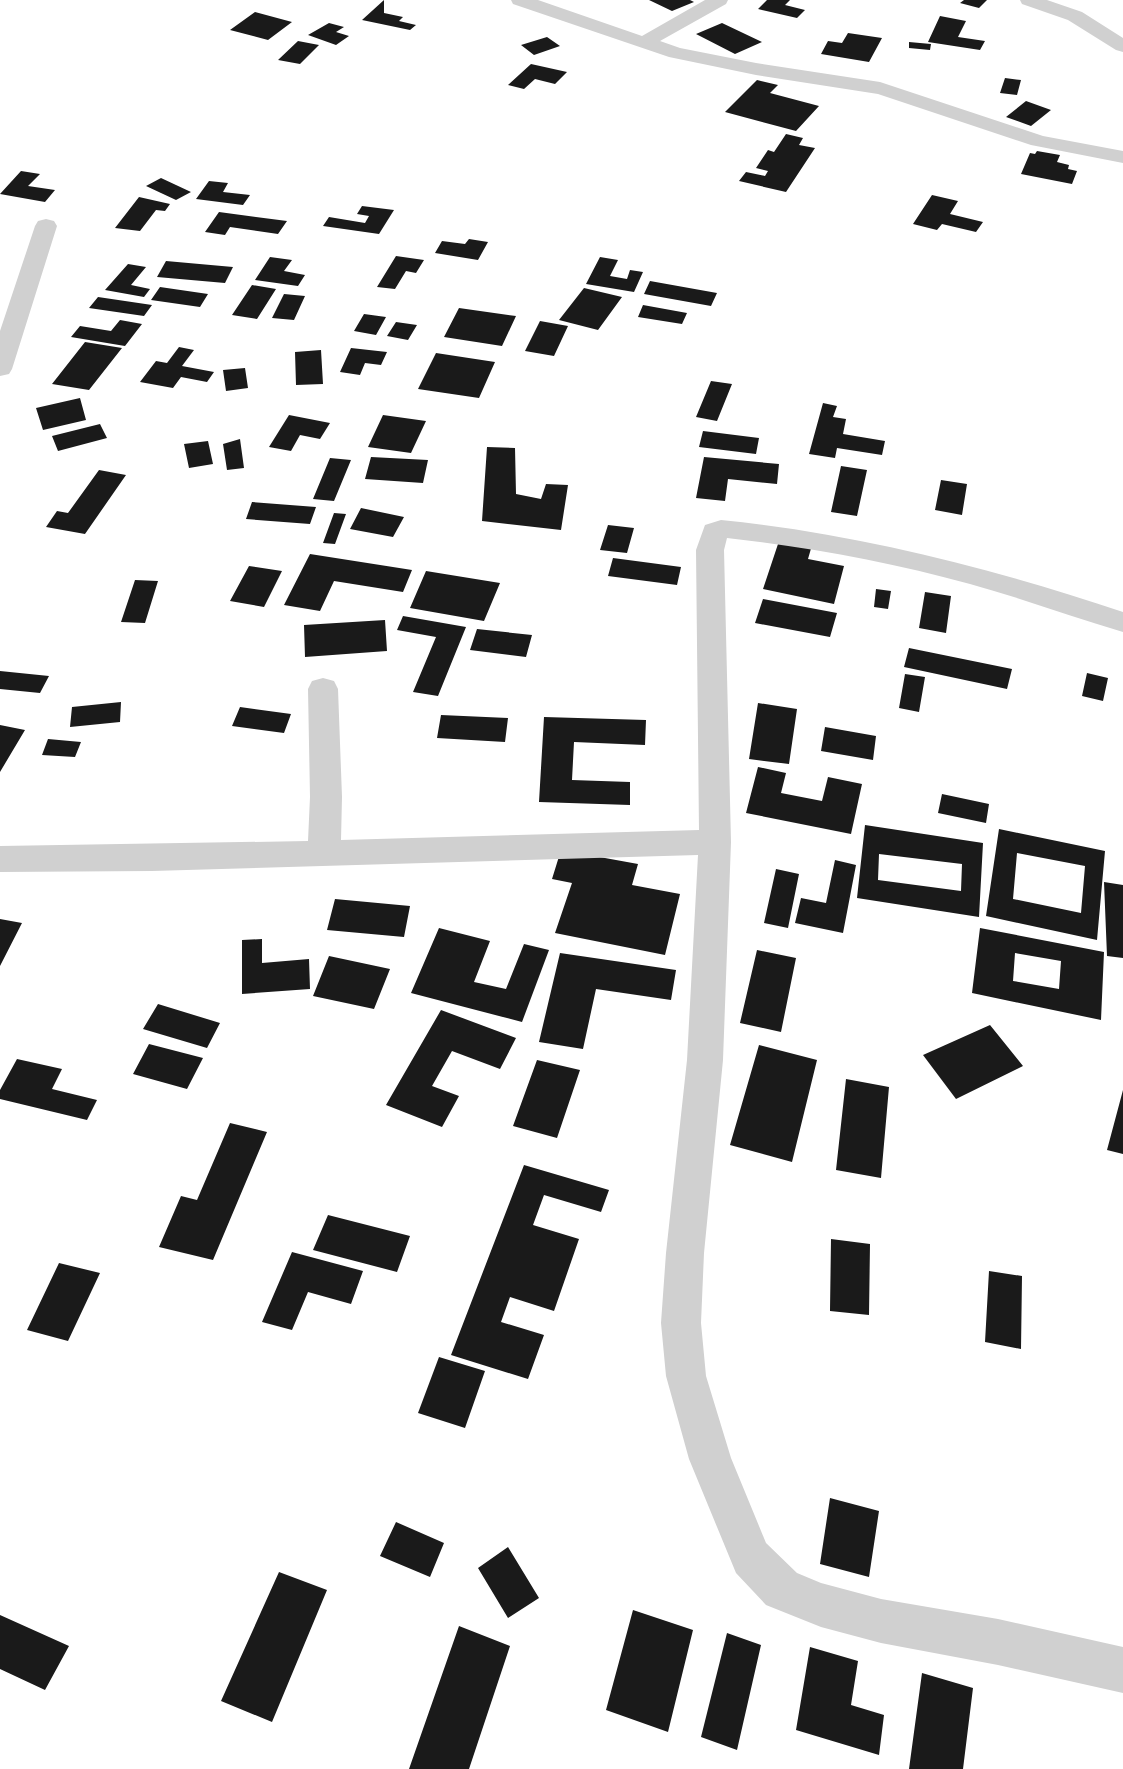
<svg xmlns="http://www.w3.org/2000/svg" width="1123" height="1769" viewBox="0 0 1123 1769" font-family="'DM Sans',sans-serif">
<rect width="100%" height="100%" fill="#fff"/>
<path fill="#1a1a1a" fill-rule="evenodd" d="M384,0V13L403,17L399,21L416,25L410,30L362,20Z
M649,0H690L694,2L672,11Z
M767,0H790L785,5L805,10L797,18L758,9Z
M964,0H987L979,8L960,3Z
M255,12L292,22L268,40L230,30Z
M940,16L966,21L958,37L985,41L980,50L928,42Z
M329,23L344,27L336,32L349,36L336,45L308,35Z
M722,23L762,42L735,54L696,34Z
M848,33L882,38L869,62L821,54L828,41L842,43Z
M547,37L560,46L534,55L521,45Z
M298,41L319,45L300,64L278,60Z
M909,42L931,44L930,50L909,48Z
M531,64L567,72L555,84L535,79L524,89L508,85Z
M1005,78L1021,80L1017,95L1000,93Z
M757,80L778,85L770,93L819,106L796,131L725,112Z
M1026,101L1051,110L1031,126L1006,117Z
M786,134L803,138L799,145L815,148L786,192L739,181L746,172L765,176L768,171L756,168L768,150L774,152Z
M1037,151L1060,155L1057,162L1069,165L1068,169L1077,171L1072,184L1021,174L1030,153L1035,154Z
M21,171L40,174L28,186L55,190L45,202L0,194Z
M161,178L191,192L176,200L146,186Z
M209,181L228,183L223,192L250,195L243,205L196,199Z
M932,195L958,201L950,214L983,222L976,232L942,224L937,230L913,224Z
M139,197L170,204L165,211L156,210L140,231L115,228Z
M362,206L394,210L379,234L323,226L329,217L365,223L369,216L357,214Z
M219,212L287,221L278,234L230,227L225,235L205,232Z
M469,239L488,242L478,260L435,253L442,241L465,244Z
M396,256L424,260L416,273L406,271L395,289L377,287Z
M270,257L292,260L284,271L305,275L298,286L255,280Z
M600,257L618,260L610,276L627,279L630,270L643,272L634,292L586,284Z
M166,261L233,267L225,283L157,277Z
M128,264L146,267L131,285L150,289L144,297L105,290Z
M650,281L717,293L711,306L644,294Z
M252,285L276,289L257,319L232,315Z
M160,287L208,294L200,307L151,300Z
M584,288L622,297L598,330L559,320Z
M284,294L305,296L294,320L272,318Z
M98,297L152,305L144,316L89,308Z
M643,305L687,313L682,324L638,317Z
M459,308L516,316L502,346L444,337Z
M364,314L386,317L376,335L354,331Z
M120,320L142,324L125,346L71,337L80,326L111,331Z
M540,321L568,326L554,356L525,351Z
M396,322L417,325L408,340L387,336Z
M85,342L122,348L89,390L52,384Z
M179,347L194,350L182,366L214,372L207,382L181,377L173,388L140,382L156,361L167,363Z
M351,348L387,352L381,365L365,363L360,375L340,372Z
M321,350L323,384L296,385L295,352Z
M436,353L495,362L479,398L418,389Z
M245,368L248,388L226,391L223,370Z
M711,381L732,384L717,421L696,417Z
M80,398L86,420L43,430L36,408Z
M823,403L837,406L833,417L846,419L843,434L885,441L882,455L837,448L835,458L809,454Z
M289,415L330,423L320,439L300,435L291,451L269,447Z
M383,415L426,421L411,453L368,447Z
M100,424L107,438L58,451L52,436Z
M703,431L759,438L756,454L699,447Z
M240,439L244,468L227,470L223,444Z
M208,441L213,464L189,468L184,444Z
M487,447L515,448L516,494L541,499L546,484L568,485L561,530L482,521Z
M371,457L428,460L423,483L365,479Z
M704,457L779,464L777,484L728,479L725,501L696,498Z
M330,458L351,460L334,501L313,499Z
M841,466L867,470L857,516L831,512Z
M99,470L126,475L85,534L46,527L57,511L68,513Z
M941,480L967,484L962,515L935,510Z
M252,502L316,507L310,524L246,519Z
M361,508L404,517L393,537L350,529Z
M334,513L346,514L335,544L323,543Z
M608,525L634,528L627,553L600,550Z
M780,538L812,545L808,559L844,566L834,604L763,589Z
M310,554L412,570L403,592L334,581L320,611L284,605Z
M613,558L681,567L677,585L608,576Z
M249,566L282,571L264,607L230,601Z
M426,571L500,583L484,621L410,608Z
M135,580L158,581L145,623L121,622Z
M876,589L891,591L888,609L874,607Z
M925,592L951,596L946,633L919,628Z
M763,599L837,613L830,637L755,623Z
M403,616L466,627L438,696L413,692L436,637L397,630Z
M385,620L387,651L305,657L304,625Z
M477,629L532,635L526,657L470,650Z
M909,648L1012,669L1007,689L904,667Z
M0,671L49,676L40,693L0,689Z
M1087,673L1108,678L1103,701L1082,696Z
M905,674L925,677L919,712L899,708Z
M121,702L120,722L70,727L72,707Z
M758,703L797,709L789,764L749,759Z
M240,707L291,714L284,733L232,726Z
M441,715L508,718L505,742L437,738Z
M544,717L646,720L645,745L574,742L572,780L630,782V805L539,802Z
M0,725L25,730L0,772Z
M825,727L876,736L873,760L821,751Z
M48,739L81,742L75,757L42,755Z
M758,767L786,773L781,793L822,801L828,777L862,784L851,834L746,813Z
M942,794L989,804L986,823L938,813Z
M865,825L983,843L979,917L857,898ZM879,854L962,864L961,891L878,880Z
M999,829L1105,851L1097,940L986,916ZM1017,853L1085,866L1081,913L1013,899Z
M561,850L638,864L632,885L680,894L665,955L555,933L572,883L552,879Z
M835,860L856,865L843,933L795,923L801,898L826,903Z
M776,869L799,874L788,928L764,923Z
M1104,882L1123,885V958L1107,956Z
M335,899L410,906L404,937L327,930Z
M0,919L22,923L0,966Z
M439,928L490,941L474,982L506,989L524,944L549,950L522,1022L411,993Z
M980,928L1104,952L1101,1020L972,993ZM1015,953L1061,961L1059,989L1013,981Z
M262,939V963L309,959L310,989L242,994V940Z
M757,950L796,958L781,1032L740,1023Z
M560,953L676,970L671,1000L596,989L583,1049L539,1042Z
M329,956L390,969L374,1009L313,996Z
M158,1004L220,1023L207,1048L143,1029Z
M441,1010L516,1038L500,1069L452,1051L432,1086L459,1096L442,1127L386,1105Z
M990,1025L1023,1066L956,1099L923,1055Z
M149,1044L203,1058L187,1089L133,1074Z
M759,1045L817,1060L792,1162L730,1145Z
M17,1059L62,1069L52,1089L97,1100L87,1120L0,1099V1090Z
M537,1060L580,1070L557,1138L513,1126Z
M846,1079L889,1087L881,1178L836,1170Z
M1123,1090V1154L1107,1150Z
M230,1123L267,1132L213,1260L159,1247L181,1196L197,1200Z
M524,1165L609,1190L601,1212L544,1195L533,1225L579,1239L554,1311L510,1297L501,1322L544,1335L528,1379L451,1355Z
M328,1215L410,1236L397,1272L313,1250Z
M831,1239L870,1244L869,1315L830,1311Z
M292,1252L363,1271L351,1304L308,1292L292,1330L262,1322Z
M59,1263L100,1273L68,1341L27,1330Z
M989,1271L1022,1276L1021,1349L985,1342Z
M439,1357L485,1371L465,1428L418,1413Z
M830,1498L879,1511L869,1577L820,1564Z
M396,1522L444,1543L430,1577L380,1556Z
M508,1547L539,1598L508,1618L478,1568Z
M279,1572L327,1590L272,1722L221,1701Z
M633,1610L693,1630L668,1732L606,1710Z
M0,1615L69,1646L45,1690L0,1669Z
M459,1626L510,1646L469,1769H409Z
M727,1633L761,1645L737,1750L701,1737Z
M810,1647L858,1661L851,1705L884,1715L879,1755L796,1730Z
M922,1673L973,1688L963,1769H909Z"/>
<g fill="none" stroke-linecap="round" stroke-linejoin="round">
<path fill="#d0d0d0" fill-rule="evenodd" d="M511,0H538L642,36L705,0H728L726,4L660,41L680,48L756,63L880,82L1043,136L1123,151V163L1031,145L878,94L756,75L669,57L513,4Z
M1020,0H1047L1082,12L1123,38V52L1116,50L1068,20L1022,4Z
M46,219L54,221L57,226L12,369L9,374L0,376V331L35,226L38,221Z
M721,520C859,534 991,568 1123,612V632C1072,617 1021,598 970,584C890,562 809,547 727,538L724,550L731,842L723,1060L704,1253L701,1323L706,1376L731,1458L766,1543L797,1573L821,1583L881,1599L998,1619L1123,1647V1693L998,1665L881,1643L821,1627L766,1605L736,1573L689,1459L666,1376L661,1323L666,1253L687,1060L698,855L152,871L0,872V846L308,841L310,797L308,689L312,681L323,678L334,681L338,689L342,797L341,840L699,830L696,550L705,525Z"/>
</g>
</svg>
